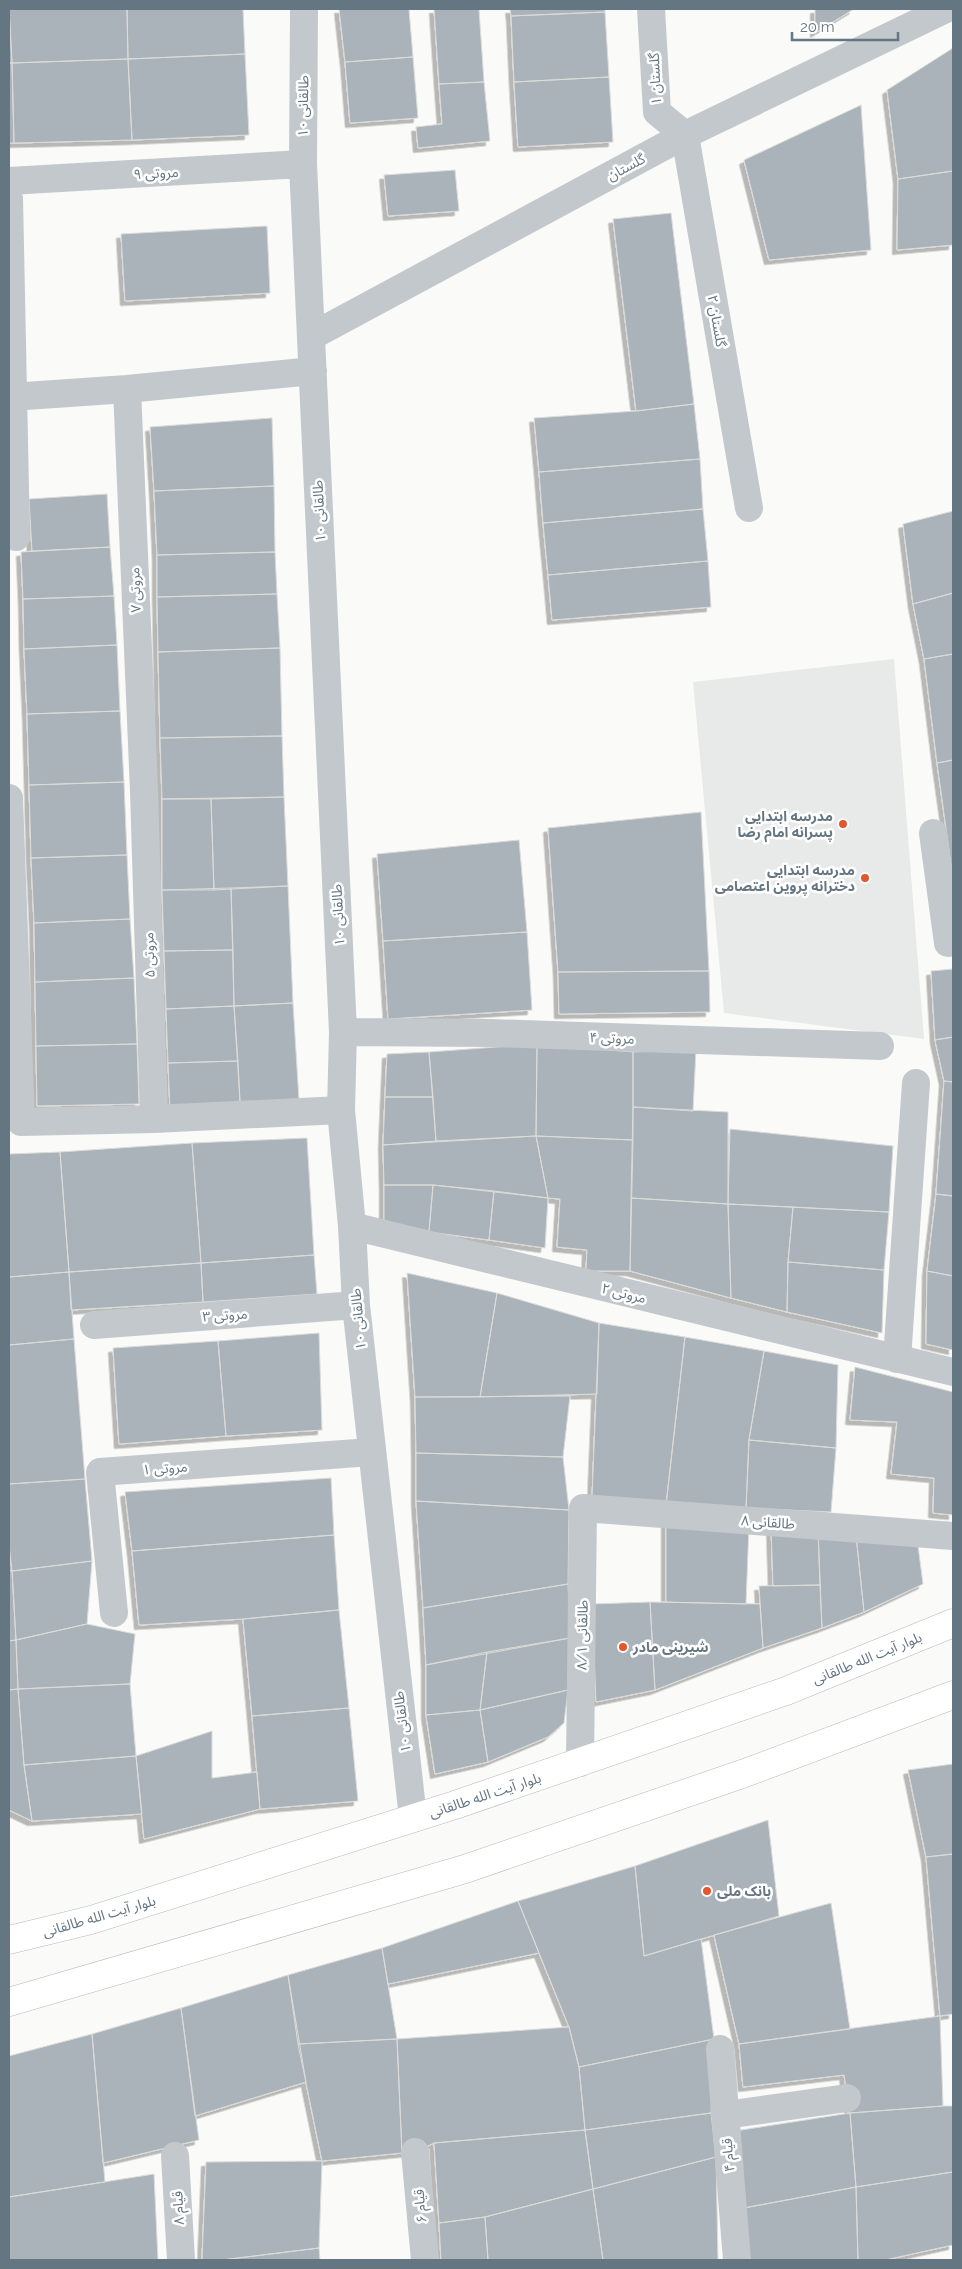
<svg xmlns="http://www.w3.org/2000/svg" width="962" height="2269" viewBox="0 0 962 2269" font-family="Raleway,'Noto Sans Arabic',sans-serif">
<defs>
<filter id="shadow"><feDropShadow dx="-4.5" dy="4.5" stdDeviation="0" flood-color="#0004"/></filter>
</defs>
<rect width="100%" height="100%" fill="#fafaf8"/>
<path fill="#e8e9e9" d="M894,659L924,1039L724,1013L693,682Z"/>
<path fill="#aab3b9" stroke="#dcdcda" filter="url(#shadow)" d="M9,9L12,63H9Z
M9,9H127L128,59L12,63Z
M127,9H243L245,54L128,59Z
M339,9H409L413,57L345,62Z
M434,9H479L484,82L439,84Z
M510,9H605V12L511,16Z
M815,9H854L815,33Z
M605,12L609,77L514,82L511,16Z
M953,48V171L898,179L887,90Z
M245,54L249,135L132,140L128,59Z
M413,57L418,118L350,123L345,62Z
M128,59L132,140L14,143L12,63Z
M9,63H12L14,143H9Z
M609,77L613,142L518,147L514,82Z
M484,82L490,141L418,148L416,127L442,124L439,84Z
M861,105L871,250L769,260L744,160Z
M455,170L459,211L388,216L384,175Z
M953,171V245L897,250L898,179Z
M671,213L694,404L636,411L613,219Z
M267,226L270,293L125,301L121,234Z
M694,404L700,459L539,472L534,418L636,411Z
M272,418L274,486L154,491L150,427Z
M700,459L703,509L543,523L539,472Z
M274,486L275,552L157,555L154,491Z
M107,494L110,547L32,551L29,499Z
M703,509L708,561L548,575L543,523Z
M953,511V593L913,604L903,524Z
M110,547L114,596L23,599L21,552Z
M275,552L277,594L157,597V555Z
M708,561L711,607L552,620L548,575Z
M953,593V654L924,659L913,604Z
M277,594L280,648L158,652L157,597Z
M114,596L117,645L24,649L23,599Z
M117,645L120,711L27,714L24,649Z
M280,648L282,736L160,738L158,652Z
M953,654V760L937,763L924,659Z
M120,711L124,782L29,785L27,714Z
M282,736L284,797L162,799L160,738Z
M953,760V872H952L937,763Z
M124,782L127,855L31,858L29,785Z
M284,797L288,886L214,890L211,799Z
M162,799H211L214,890H162Z
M701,812L709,971L558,972L548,828Z
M519,840L527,932L383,941L377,854Z
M127,855L130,919L34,923L31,858Z
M288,886L293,1003L234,1006L231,888Z
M231,888L233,950L164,951L162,890Z
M130,919L134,978L35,982L34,923Z
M527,932L532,1010L388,1019L383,941Z
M233,950L234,1006L166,1009L164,951Z
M953,969V1037L935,1040L931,971Z
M709,971L710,1012L559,1014L558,972Z
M134,978L137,1044L36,1046L35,982Z
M293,1003L299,1100L240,1102L234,1006Z
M234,1006L238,1061L168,1063L166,1009Z
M953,1037V1082L944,1081L935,1040Z
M137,1044L139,1104L37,1106L36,1046Z
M537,1044L536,1136L436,1141L429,1052Z
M537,1044L633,1052V1140L536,1136Z
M696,1050L693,1111L633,1107V1052Z
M429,1052L433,1097H385L387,1054Z
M238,1061L240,1102L170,1109L168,1063Z
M944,1081L953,1082V1196L936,1194Z
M385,1097H433L436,1141L383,1145Z
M633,1107L728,1112V1204L631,1198Z
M730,1129L893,1146L889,1212L728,1204Z
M536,1136L548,1198L433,1185H384L383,1145Z
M536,1136L633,1140L630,1271H586L587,1250L557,1247L560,1199L548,1198Z
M307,1138L314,1255L201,1263L192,1143Z
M192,1143L201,1263L69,1272L60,1152Z
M60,1152L69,1272L9,1277V1154Z
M384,1185H433L429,1232L384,1229Z
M433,1185L494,1191L489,1240L429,1232Z
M494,1191L548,1198L545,1248L489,1240Z
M936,1194L953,1196V1276L927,1271Z
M631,1198L728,1204L731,1298L630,1271Z
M728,1204L793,1207L788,1262L787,1312L731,1298Z
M793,1207L889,1212L884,1270L788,1262Z
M314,1255L317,1294L203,1302L201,1263Z
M788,1262L884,1270L882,1333L787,1312Z
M201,1263L203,1302L71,1310L69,1272Z
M927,1271L953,1276V1350L926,1344Z
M69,1272L74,1339L9,1345V1277Z
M407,1273L497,1293L480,1397H415Z
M497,1293L599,1323L597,1394L480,1397Z
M599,1323L685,1337L666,1505L592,1498Z
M319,1333L322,1430L226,1436L218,1341Z
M685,1337L764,1351L749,1440L746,1508L666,1505Z
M74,1339L85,1479L9,1484V1345Z
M218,1341L226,1436L119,1444L113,1348Z
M764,1351L838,1365L836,1448L749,1440Z
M855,1367L953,1392V1515L933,1513L934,1478L891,1474L897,1422L850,1420Z
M570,1396L563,1457L416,1453L415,1397Z
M749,1440L836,1448L831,1512L746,1508Z
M416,1453L563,1457L569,1510L416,1501Z
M331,1478L334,1535L132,1551L125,1492Z
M85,1479L92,1561L12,1571L9,1545V1484Z
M416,1501L569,1510L568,1584L423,1608Z
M666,1521L749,1525L746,1604L666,1602Z
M771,1526L818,1530L820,1585L773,1586Z
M818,1530L856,1535L864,1612L822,1628Z
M334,1535L339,1610L243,1619L139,1625L132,1551Z
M856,1535L917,1538L923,1584L864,1612Z
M92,1561L87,1624L16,1640L12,1571Z
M9,1571H12L16,1640L9,1641Z
M568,1584L570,1638L426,1665L423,1608Z
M820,1585L822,1628L763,1648L759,1586Z
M650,1602L655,1690L596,1702L592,1604Z
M650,1602L760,1604L763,1648L655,1690Z
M339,1610L349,1708L252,1716L243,1619Z
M87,1624L135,1634L130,1684L18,1689L16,1640Z
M570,1638L568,1690L480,1710L487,1652Z
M16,1640L18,1689L9,1690V1641Z
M487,1652L480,1710L426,1715V1665Z
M130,1684L136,1756L24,1765L18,1689Z
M18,1689L24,1765L32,1821L9,1810V1690Z
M568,1690L564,1723L548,1737L488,1762L480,1710Z
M349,1708L358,1801L260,1809L252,1716Z
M480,1710L488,1762L435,1774L426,1715Z
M212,1731V1778L257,1772L260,1809L144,1839L136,1756Z
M136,1756L142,1814L32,1821L24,1765Z
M953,1764V1854L926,1857L908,1770Z
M768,1820L779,1916L644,1956L635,1866Z
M953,1854V2014L940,2016L926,1857Z
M635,1866L644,1956L701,1939L714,2039L579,2067L569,2027L518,1901Z
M518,1901L539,1953L388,1984L382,1948Z
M831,1903L850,2029L739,2044L714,1935Z
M382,1948L397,2039L298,2044L288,1975Z
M288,1975L306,2082L195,2116L181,2008Z
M181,2008L199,2140L103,2163L92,2034Z
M940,2016L943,2106L850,2113L844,2075L743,2087L739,2044Z
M569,2027L579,2067L585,2130L434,2143L415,2152L402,2153L397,2039Z
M92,2034L105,2182L9,2197V2056Z
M397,2039L402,2153L322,2161L298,2044Z
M714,2039L711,2113L585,2130L579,2067Z
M943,2106H953V2172L856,2187L850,2113Z
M711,2113L716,2157L593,2189L585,2130Z
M850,2113L856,2187L744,2208L735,2131Z
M585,2130L593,2189L485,2217L439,2223L434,2143Z
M716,2157L718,2260H603L593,2189Z
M322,2161L319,2248L222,2260H202L206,2162Z
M953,2172V2245L885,2260H858L856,2187Z
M154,2174L158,2260H9V2197Z
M856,2187L858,2260H748L744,2208Z
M593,2189L603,2260H488L485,2217Z
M485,2217L488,2260H441L439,2223Z
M319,2248L320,2260H222Z"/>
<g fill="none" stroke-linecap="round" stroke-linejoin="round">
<defs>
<path id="major" d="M9,1940L91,1920L455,1805L786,1691L953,1623
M9,2002L465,1869L745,1773L953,1695"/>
</defs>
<use href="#major" stroke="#b5babe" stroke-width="29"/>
<path stroke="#c3c8cc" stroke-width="28" d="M304,9L303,164L343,1032L341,1110L352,1226L356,1305L413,1818
M651,9L657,112L685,135L749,508
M9,181L303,164
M9,198L16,537
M312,336L685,135L946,9
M127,389L144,791L154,1119
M11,397L127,389L313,371
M9,798L21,1122L154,1119L341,1110
M933,833L948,943L953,942
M343,1032L490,1033L880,1046
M352,1226L953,1372
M94,1325L356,1305
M897,1359L916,1083
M114,1613L100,1472L371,1452
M580,1763L583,1508L953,1536
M720,2049L737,2260
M725,2115L847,2098
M415,2152L425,2260
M175,2156L181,2260"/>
<use href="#major" stroke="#fff" stroke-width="28"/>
</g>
<g fill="#e4572e" stroke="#fff" stroke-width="2">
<circle cx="843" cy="824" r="5"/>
<circle cx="865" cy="878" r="5"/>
<circle cx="623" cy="1647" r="5"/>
<circle cx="707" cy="1891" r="5"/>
</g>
<g text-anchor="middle" stroke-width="5" stroke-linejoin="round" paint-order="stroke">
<g font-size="14" fill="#657683" stroke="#fff">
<text transform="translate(655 79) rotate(-93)" y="5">گلستان ۱</text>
<text transform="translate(303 106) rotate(-89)" y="5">طالقانی ۱۰</text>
<text transform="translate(626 167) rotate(-28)" y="5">گلستان</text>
<text transform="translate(156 173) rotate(-3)" y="5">مروتی ۹</text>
<text transform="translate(717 321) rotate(80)" y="5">گلستان ۲</text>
<text transform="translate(319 511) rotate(-93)" y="5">طالقانی ۱۰</text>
<text transform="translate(135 590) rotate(-92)" y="5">مروتی ۷</text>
<text transform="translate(338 915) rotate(-93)" y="5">طالقانی ۱۰</text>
<text transform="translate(149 955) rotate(-92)" y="5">مروتی ۵</text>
<text transform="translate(612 1038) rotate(2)" y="5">مروتی ۴</text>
<text transform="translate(624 1293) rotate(14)" y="5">مروتی ۲</text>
<text transform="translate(225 1315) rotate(-4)" y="5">مروتی ۳</text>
<text transform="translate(358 1319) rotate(-95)" y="5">طالقانی ۱۰</text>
<text transform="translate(165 1468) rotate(-4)" y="5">مروتی ۱</text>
<text transform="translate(768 1522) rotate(4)" y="5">طالقانی ۸</text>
<text transform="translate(582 1635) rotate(-89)" y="5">طالقانی ۸/۱</text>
<text transform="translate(867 1658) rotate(-22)" y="5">بلوار آیت الله طالقانی</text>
<text transform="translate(402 1722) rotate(-97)" y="5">طالقانی ۱۰</text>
<text transform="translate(485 1795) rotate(-18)" y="5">بلوار آیت الله طالقانی</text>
<text transform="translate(99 1916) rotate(-16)" y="5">بلوار آیت الله طالقانی</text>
<text transform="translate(728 2155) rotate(-95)" y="5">قیام ۴</text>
<text transform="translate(420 2206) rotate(-95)" y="5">قیام ۶</text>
<text transform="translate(178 2208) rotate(-93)" y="5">قیام ۸</text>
</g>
<g font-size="14" font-weight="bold" fill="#657683" stroke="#fff" text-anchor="end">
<text x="833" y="821">مدرسه ابتدایی<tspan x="833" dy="16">پسرانه امام رضا</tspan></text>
<text x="855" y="875">مدرسه ابتدایی<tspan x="855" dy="16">دخترانه پروین اعتصامی</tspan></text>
<text x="633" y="1652" text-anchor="start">شیرینی مادر</text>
<text x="717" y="1896" text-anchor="start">بانک ملی</text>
</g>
</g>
<rect width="962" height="2269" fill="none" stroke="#657683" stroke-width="20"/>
<path d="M792 32v8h106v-8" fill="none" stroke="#657683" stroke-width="2.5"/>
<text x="800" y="32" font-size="15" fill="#657683" stroke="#ffffff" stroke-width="4" paint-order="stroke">20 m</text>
</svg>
